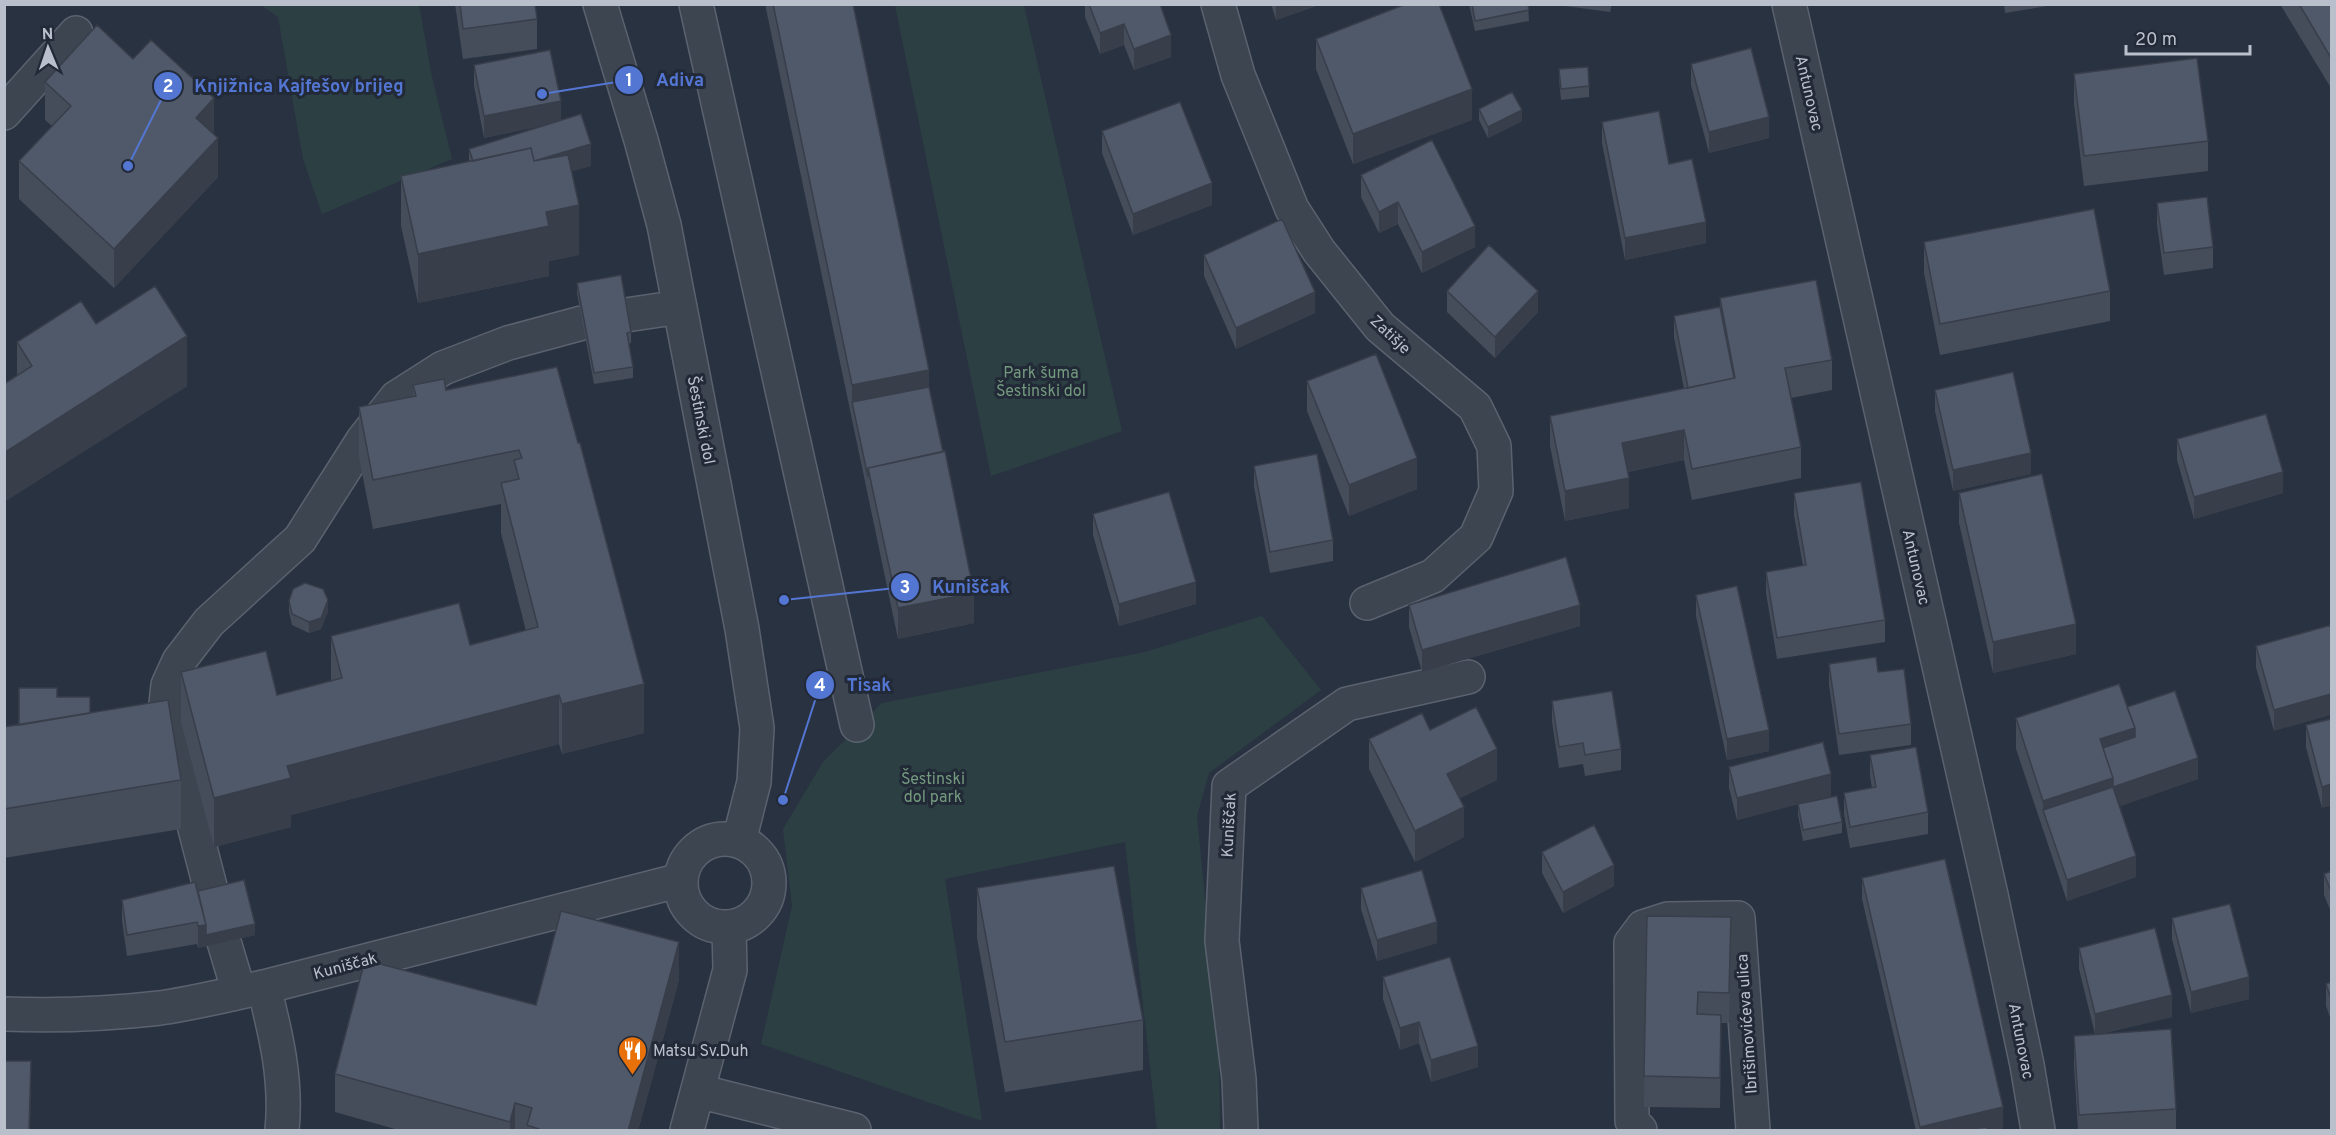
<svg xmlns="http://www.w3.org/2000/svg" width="2336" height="1135" viewBox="0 0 2336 1135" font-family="Overpass,sans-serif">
<rect width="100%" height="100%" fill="#293241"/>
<path fill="#2c4043" d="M261,5H419L432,77L452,159L322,214L303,159L278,17Z
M895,5H1024L1122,431L991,476Z
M1262,616L1321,690L1209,773L1197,816L1219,1044L1220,1130H1157L1125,842L945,879L982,1121L761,1044L792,906L783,829L823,762L882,703L1145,652Z"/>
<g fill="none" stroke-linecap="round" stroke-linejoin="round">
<defs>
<path id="minor" d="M600,4L641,140L664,225L742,629L757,728L754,782L739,841
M696,4L857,725
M1218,4L1238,75L1292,209L1319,251L1380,327L1475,407L1494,446L1496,491L1476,537L1433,576L1367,603
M1789,4L1991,895L2027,1065L2038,1130
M4,113L76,33
M626,315L680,307
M681 883a44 44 0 1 1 88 0a44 44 0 1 1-88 0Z
M213,898L165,713L168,685L179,661L209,622L300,539L363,440L396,398L443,368L508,343L582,323
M224,942L239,992
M264,987C276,1035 287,1080 282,1130
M4,1014C57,1016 108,1014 160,1008C195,1003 230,994 264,987L681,880
M698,1091L854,1130
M687,1130L730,970L729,928
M1241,1130L1239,1079L1222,941L1229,786L1347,704L1468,677
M1640,1130L1632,1121L1631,943L1643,927L1668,919L1738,918L1753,1130"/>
</defs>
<use href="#minor" stroke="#5b626f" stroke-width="36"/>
<use href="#minor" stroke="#3d4551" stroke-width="33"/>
</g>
<path fill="#454d5b" d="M455,4H535L537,19V49L463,59Z
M765,4H853L929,387L974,623L898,639Z
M1085,4H1160L1171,57L1134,70L1124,45L1100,54L1085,17Z
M1271,4H1322L1276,20Z
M1469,4H1528L1529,21L1475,31Z
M1565,4H1612L1610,12L1565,6Z
M2004,4H2053V5L2005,13Z
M2280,4H2331V88Z
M1316,39L1472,120L1353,164L1316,69Z
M1691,64L1769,138L1709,153L1691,85Z
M474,65L561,120L591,166L572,171L579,255L549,261V276L418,303L401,226V176L469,162V149L545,125L484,138L474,86Z
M1559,69L1589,86V97L1561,100L1559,80Z
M2074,74L2208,141V171L2084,186L2074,104Z
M45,82L214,134L218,177L114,288L19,199V161L52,126L45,120Z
M1479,109L1522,121L1488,138L1479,120Z
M1602,122L1669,164L1706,243L1625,260L1602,143Z
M1102,131L1212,205L1133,235L1102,153Z
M1361,175L1475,247L1422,273L1398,224L1379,233L1361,197Z
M2157,203L2213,247V268L2164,275L2157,225Z
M1924,242L2110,291V321L1940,355L1924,273Z
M1204,255L1315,313L1236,349L1204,276Z
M577,283L631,332V343L629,344L633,367V378L594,384L577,293Z
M1447,291L1538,312L1495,358L1447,312Z
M1720,298L1832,360V390L1791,398L1801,447V478L1692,500L1684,460L1628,472L1629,508L1565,521L1550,446V416L1684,389L1674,337V316L1720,307Z
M96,324L187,386L4,502V384L17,376V342Z
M557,367L644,733L562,754L559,744L291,815V827L214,847L181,722V672L277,695L331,681V636L470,645L526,631L501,533V504L373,529L359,457V407L413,396V385L446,390Z
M1307,381L1417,489L1349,516L1307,411Z
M1935,390L2031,474L1953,491L1935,411Z
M2177,439L2283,493L2194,519L2177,460Z
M1254,466L1333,540V561L1270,573L1254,487Z
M1794,493L1885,620V642L1777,659L1766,593V572L1803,566L1794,515Z
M1959,493L2076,654L1993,673L1959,523Z
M1093,514L1196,604L1119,626L1093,535Z
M1696,595L1769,751L1727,760L1696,616Z
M289,601L328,611L321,629L309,633L292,625L289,612Z
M1409,605L1580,626L1422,672L1409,627Z
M2331,625L2274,731L2256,667V646Z
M1829,664L1878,672L1911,724V745L1839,755L1829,685Z
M57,697L90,713L181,780V829L4,858V727L19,725Z
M1552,701L1621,749V770L1585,776L1583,764L1559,768L1552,722Z
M2127,707L2198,779L2119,806L2136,877L2067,901L2016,749V718Z
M2331,719L2322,808L2306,747V725Z
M1430,730L1497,780L1460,798L1464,837L1415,862L1369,769V739Z
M1870,755L1928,812V834L1850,848L1844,814V793L1872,788L1870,776Z
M1729,767L1831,796L1803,803L1842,822V833L1803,841L1798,815V804L1737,820L1729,788Z
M1542,852L1614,886L1563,913L1542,873Z
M2331,871V912L2324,895V874Z
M1862,878L2003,1128L1994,1131H1916L1862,899Z
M977,888L1143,1020V1070L1005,1092L977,938Z
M1361,888L1437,943L1377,961L1361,909Z
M198,891L255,935L198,948L197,944L127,956L122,921V900Z
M1647,916L1731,948L1729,1023H1721L1720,1108L1644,1107Z
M2172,918L2249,999L2191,1013L2172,939Z
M2079,948L2172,1017L2100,1034L2176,1109V1131H2078L2074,1066V1036L2095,1034L2079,969Z
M1383,977L1478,1067L1431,1082L1419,1043L1400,1050L1383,999Z
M679,980L638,1131H402L335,1112V1074L536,1005Z
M2331,982V1020L2326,1006V984Z"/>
<path fill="#383e4a" d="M1276,4H1322L1276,20Z
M1124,24V45L1100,54V33Z
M1171,35V57L1134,70V49Z
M1472,89V120L1353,164V134Z
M214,98V136L196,118Z
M561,101V122L484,138V116Z
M1522,110V121L1488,138V127Z
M1769,117V138L1709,153V132Z
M218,138V177L114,288V249Z
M591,144V166L478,198V177Z
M1212,183V205L1133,235V214Z
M1398,202V224L1379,233V212Z
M579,205V255L549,261V276L418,303V254L546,212Z
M1706,222V243L1625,260V238Z
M1475,226V247L1422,273V252Z
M1538,291V312L1495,358V337Z
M1315,292V313L1236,349V328Z
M187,336V386L4,502V453Z
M929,370V408L852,402V385Z
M1684,430V460L1622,473V443Z
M2031,453V474L1953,491V470Z
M1417,458V489L1349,516V485Z
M2283,472V493L2194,519V497Z
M1629,478V508L1565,521V491Z
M1196,582V604L1119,626V604Z
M974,593V623L898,639V608Z
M328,600V611L321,629L309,633V622Z
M1580,605V626L1422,672V650Z
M2076,624V654L1993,673V642Z
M644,684V733L562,754V704Z
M2331,694V715L2274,731V710Z
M559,695V744L291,815V827L214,847V798L287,766Z
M2135,728V758L2106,768L2100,739Z
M1769,730V751L1727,760V739Z
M1497,749V780L1447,804V774Z
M2198,758V779L2113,809L2043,810V801L2113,778Z
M1831,774V796L1737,820V798Z
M2331,784V806L2322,808V787Z
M1464,807V837L1415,862V831Z
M2136,856V877L2067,901V880Z
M1614,865V886L1563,913V892Z
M1437,922V943L1377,961V940Z
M255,924V935L198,948V926L206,925Z
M679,942V980L638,1131H628Z
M2249,977V999L2191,1013V992Z
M2172,995V1017L2095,1035V1014Z
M1721,1015V1045L1720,1108V1078Z
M1419,1022V1043L1400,1050V1028Z
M1478,1046V1067L1431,1082V1060Z
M31,1061V1092L30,1131H29Z
M515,1103V1131H510V1122Z
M2003,1107V1128L1994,1131H1920V1127Z"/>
<path fill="#50596a" stroke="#383e4a" stroke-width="1.5" d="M460,4H535L537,19L463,29Z
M773,4H853L929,370L852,385Z
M1089,4H1160L1171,35L1134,49L1124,24L1100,33Z
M1406,4H1439L1472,89L1353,134L1316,39Z
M1472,4H1528L1529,10L1475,21Z
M2299,4H2331V58Z
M97,25L133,59L151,40L214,98L196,118L218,138L114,249L19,161L71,106L45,82Z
M1751,48L1769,117L1709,132L1691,64Z
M550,50L561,101L484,116L474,65Z
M2197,58L2208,141L2084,156L2074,74Z
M1588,67L1589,86L1561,89L1559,69Z
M1512,92L1522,110L1488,127L1479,109Z
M1180,102L1212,183L1133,214L1102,131Z
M1659,111L1669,164L1692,159L1706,222L1625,238L1602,122Z
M581,114L591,144L534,161L531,148L473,161L469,149Z
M1432,140L1475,226L1422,252L1398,202L1379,212L1361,175Z
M531,148L534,161L568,155L579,205L546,212L549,226L418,254L401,176Z
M2207,197L2213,247L2164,253L2157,203Z
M2094,209L2110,291L1940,324L1924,242Z
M1282,219L1315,292L1236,328L1204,255Z
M1489,245L1538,291L1495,337L1447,291Z
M621,275L631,332L627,333L633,367L594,373L577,283Z
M1816,280L1832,360L1785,368L1801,447L1692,469L1684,430L1622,443L1629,478L1565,491L1550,416L1735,378L1720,298Z
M155,286L187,336L4,453V384L32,366L17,342L81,301L96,324Z
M1720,307L1734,378L1688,388L1674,316Z
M1376,354L1417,458L1349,485L1307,381Z
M557,367L578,443H580L644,684L562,704L559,695L287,766L291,778L214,798L181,672L266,651L277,695L342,678L331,636L459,603L470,645L538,627L501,483L519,479L514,460L522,458L519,450L373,480L359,407L416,396L413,385L444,379L446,390Z
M2013,372L2031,453L1953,470L1935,390Z
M929,387L943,452L868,468V477L852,402Z
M2266,414L2283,472L2194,497L2177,439Z
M945,451L974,593L898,608L868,468Z
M1317,454L1333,540L1270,552L1254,466Z
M2042,474L2076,624L1993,642L1959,493Z
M1861,482L1885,620L1777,638L1766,572L1806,565L1794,493Z
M1169,492L1196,582L1119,604L1093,514Z
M1566,557L1580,605L1422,650L1409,605Z
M305,583L323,589L328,600L321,618L309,622L292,614L289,601L293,589Z
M1737,586L1769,730L1727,739L1696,595Z
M2331,625V694L2274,710L2256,646Z
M1876,657L1878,672L1904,669L1911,724L1839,734L1829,664Z
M2119,684L2135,728L2100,739L2113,778L2043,801L2016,718Z
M19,688H57V697H90V713L19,725Z
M1612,691L1621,749L1585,755L1583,743L1559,747L1552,701Z
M2175,691L2198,758L2113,787V778L2103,748L2135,737V728L2127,707Z
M168,700L181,780L4,809V727Z
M1476,707L1497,749L1447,774L1464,807L1415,831L1369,739L1422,713L1430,730Z
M2331,719V784L2322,787L2306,725Z
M1823,742L1831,774L1737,798L1729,767Z
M1916,747L1928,812L1850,827L1844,793L1876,787L1870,755Z
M2113,787L2136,856L2067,880L2043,810Z
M1837,796L1842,822L1803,830L1798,804Z
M1594,825L1614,865L1563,892L1542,852Z
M1945,859L2003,1107L1920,1127L1862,878Z
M1114,866L1143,1020L1005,1042L977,888Z
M1422,870L1437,922L1377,940L1361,888Z
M2331,871V891L2324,874Z
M244,880L255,924L206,935V925L198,891Z
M195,882L206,925L198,926L197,922L127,935L122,900Z
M2230,904L2249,977L2191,992L2172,918Z
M561,911L679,942L628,1131H539V1129L527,1125L532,1108L515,1103L510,1122L335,1074L365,960L536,1005Z
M1647,916L1731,917L1729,993L1698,992L1697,1014L1721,1015L1720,1078L1644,1076Z
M2155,928L2172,995L2095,1014L2079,948Z
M1450,957L1478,1046L1431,1060L1419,1022L1400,1028L1383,977Z
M2331,982V999L2326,984Z
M2171,1029L2176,1109L2079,1115L2074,1036Z
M4,1061H31L29,1131H4Z
M1987,1127V1131H1954Z"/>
<defs>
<symbol id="restaurant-pin" viewBox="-11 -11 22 30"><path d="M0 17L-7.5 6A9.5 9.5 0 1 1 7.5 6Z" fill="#e8710a" stroke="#222937"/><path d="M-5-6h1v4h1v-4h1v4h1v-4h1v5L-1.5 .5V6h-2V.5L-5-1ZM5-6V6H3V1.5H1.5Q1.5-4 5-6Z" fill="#fff"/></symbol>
</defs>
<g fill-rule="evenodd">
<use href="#restaurant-pin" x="616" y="1034" width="33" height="45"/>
</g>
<g text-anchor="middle" stroke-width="6" stroke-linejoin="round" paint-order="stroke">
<g font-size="16" fill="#bac0cb" stroke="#222937">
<text transform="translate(1810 93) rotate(77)" y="6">Antunovac</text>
<text transform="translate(1391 334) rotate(43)" y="6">Zatišje</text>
<text transform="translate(702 420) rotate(79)" y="6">Šestinski dol</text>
<text transform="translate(1917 567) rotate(77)" y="6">Antunovac</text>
<text transform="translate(1228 825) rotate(-87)" y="6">Kuniščak</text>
<text transform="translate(345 965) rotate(-15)" y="6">Kuniščak</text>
<text transform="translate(1746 1024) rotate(-94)" y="6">Ibrišimovićeva ulica</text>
<text transform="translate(2022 1041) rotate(79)" y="6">Antunovac</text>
</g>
<g font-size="16" fill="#739a7e" stroke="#222937">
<text x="1041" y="378">Park šuma<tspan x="1041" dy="18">Šestinski dol</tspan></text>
<text x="933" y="784">Šestinski<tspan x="933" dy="18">dol park</tspan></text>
</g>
<g font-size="16" fill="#bac0cb" stroke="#222937" text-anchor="start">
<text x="653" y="1056">Matsu Sv.Duh</text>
</g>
</g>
<path fill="none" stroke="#5476d3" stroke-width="2" d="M542 94L629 80M128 166L168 86M784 600L905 587M783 800L820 685"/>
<g fill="#5476d3" stroke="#222937" stroke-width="2">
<circle cx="542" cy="94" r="6"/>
<circle cx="128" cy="166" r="6"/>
<circle cx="784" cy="600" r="6"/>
<circle cx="783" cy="800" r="6"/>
<circle cx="629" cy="80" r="15"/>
<circle cx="168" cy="86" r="15"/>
<circle cx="905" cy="587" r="15"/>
<circle cx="820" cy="685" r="15"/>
</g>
<g font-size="18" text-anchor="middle" font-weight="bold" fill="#fff">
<text x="629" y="86">1</text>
<text x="168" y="92">2</text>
<text x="905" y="593">3</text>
<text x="820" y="691">4</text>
</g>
<g font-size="18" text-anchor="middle" font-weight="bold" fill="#5476d3" stroke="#222937" stroke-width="6" stroke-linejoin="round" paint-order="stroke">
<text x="680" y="86">Adiva</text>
<text x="299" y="92">Knjižnica Kajfešov brijeg</text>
<text x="971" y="593">Kuniščak</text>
<text x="869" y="691">Tisak</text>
</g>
<rect width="2336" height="1135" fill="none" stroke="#bac0cb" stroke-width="12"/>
<g transform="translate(48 48) rotate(358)" stroke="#222937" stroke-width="4.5" paint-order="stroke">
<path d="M0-4.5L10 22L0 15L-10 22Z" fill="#bac0cb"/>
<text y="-9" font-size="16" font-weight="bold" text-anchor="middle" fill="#bac0cb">N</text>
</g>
<path d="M2126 45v9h124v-9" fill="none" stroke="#bac0cb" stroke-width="3"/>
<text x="2135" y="45" font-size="18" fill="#bac0cb" stroke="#222937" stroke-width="4.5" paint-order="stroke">20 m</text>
</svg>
